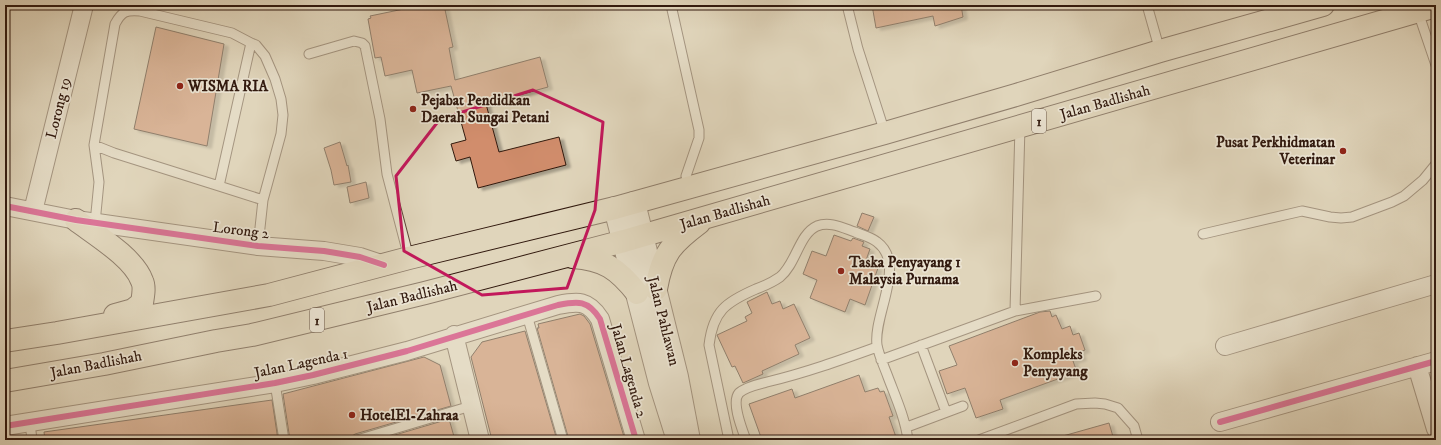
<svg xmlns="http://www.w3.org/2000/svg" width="1441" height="445" viewBox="0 0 1441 445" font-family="'IM FELL DW Pica',serif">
<defs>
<filter id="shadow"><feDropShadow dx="4.5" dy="2.5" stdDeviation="1" flood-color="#0004"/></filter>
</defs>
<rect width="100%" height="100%" fill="#e0d5bb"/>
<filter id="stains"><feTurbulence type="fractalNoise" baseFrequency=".005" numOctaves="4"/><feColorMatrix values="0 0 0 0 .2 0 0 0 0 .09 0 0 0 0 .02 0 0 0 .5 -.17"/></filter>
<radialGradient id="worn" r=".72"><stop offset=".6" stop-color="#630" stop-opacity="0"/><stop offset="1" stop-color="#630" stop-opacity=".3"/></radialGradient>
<path fill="#d18d6c" stroke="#31190e" filter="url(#shadow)" d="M423,5H444L453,47L449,48L455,80L540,57L548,87L486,104L499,152L559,137L566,165L478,188L470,157L456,161L451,144L466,140L451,86L417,93L412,70L385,76L381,57L375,58L368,19L371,18L370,16Z
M872,5H961L963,17L935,26L933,16L876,28Z
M156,27L224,44L207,146L134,129Z
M340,142L347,166L348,165L351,182L334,185L331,170L324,148Z
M366,182L369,198L350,203L347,187Z
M862,213L874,217L868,231L857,226Z
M834,235L851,241L853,238L864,242L862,246L870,249L865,263L878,268L865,305L850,299L845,312L810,298L817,280L803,274L812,251L826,256Z
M767,292L772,304L780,301L783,309L794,304L810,338L795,345L799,354L762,371L763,374L743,383L735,366L732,367L717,335L747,321L745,317L752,313L747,302Z
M1050,311L1052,317L1056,315L1062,329L1070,326L1073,335L1079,333L1085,350L1080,352L1082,358L1073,361L1077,372L1000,400L1003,409L976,418L965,388L947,394L939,371L957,365L949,346L1040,312Z
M580,314L584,316L590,324L625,440H569L537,328H539L538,324Z
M525,331L557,440H492L471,357L482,342Z
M424,357L440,365L451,406L355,434L352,436L351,440H290L283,394Z
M859,375L865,392L878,388L880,392L884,391L893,416L889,417L897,440H762L749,404L792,389L795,398Z
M272,400L278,440H45L44,432Z
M449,419L455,440H378Z
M1109,423L1114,440H1063V436Z"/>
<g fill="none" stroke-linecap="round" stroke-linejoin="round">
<defs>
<path id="service" d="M671,5L699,130V138L686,176L689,188
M847,5L858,49L885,133
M1147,5L1160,51
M1418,12L1436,65
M251,43L256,45L265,56L275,79L281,99L283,115L281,134L263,200
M309,54L354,41L362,43L365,46L380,119L387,174L409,258
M94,145L114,153L219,186
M95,223L99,182L94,145L115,24C122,11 126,10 140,11L232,33L251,43L219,186L263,200L258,246
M1203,234L1302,211L1330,217L1341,218L1352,217L1392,202L1404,196L1423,180L1436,164
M1015,311L1096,296
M527,315L563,440
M921,345L946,412
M881,360L1015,311L1020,126
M275,383L284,440
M30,423L32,440
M907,427L963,406
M357,440L471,406
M729,440L709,345C713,311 726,302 756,289C764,286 773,282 780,277C796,264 799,234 817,226C830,221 843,228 855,232C862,235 871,237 877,242C907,264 873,315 877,345C879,356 884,366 888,377C896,398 905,418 908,440
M746,440C742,429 731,402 739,393C745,387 759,384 767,382C805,373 841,360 877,347
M979,440L1076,404L1095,403L1105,404L1118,408L1134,426L1138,440"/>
<path id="minor" d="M5,206L76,220L258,246L324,251L360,257L384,265
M33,211L84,5
M454,335L480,440
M1225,346L1436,284
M1417,366L1436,429
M1220,422L1436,361
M5,426L275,383L313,375L407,351L558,305C578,301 588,300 600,319L636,440"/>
<path id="tertiary" d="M634,203L677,377L689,440
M615,208L660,383L677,437"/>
<path id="primary" d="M76,220C96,235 134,258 142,281C145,287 143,296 142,303L133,310L115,315
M573,257C604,259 618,269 637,293
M656,289C662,254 671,244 699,223
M5,341L57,333L269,295L409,258L615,208L885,133L1016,95L1160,51L1323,5
M5,381L104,364L216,341L252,335L425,293L624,241L1436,6"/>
</defs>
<use href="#service" stroke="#5d4839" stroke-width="11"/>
<use href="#minor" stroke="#5d4839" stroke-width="20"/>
<use href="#tertiary" stroke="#5d4839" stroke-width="24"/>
<use href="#primary" stroke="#31190e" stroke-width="24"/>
<use href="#service" stroke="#ebe4d3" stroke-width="9"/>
<use href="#minor" stroke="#ebe4d3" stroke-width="18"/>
<use href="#tertiary" stroke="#ebe4d3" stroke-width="22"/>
<use href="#primary" stroke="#e0d5bb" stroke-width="22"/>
<defs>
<path id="cycleway" d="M5,206L76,220L258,246L324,251L360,257L384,265
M1220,422L1436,361
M5,426L275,383L313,375L407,351L558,305C578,301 588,300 600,319L636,440"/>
</defs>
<use href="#cycleway" stroke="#ebe4d3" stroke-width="8"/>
<use href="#cycleway" stroke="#d6006c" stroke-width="6"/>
</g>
<path d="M0 0H1441V445H0ZM533,90L603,122L595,210L567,288L482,295L404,251L396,176L440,119Z" fill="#e0d5bb" fill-opacity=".55" fill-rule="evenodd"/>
<path fill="none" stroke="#c2185b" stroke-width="3" stroke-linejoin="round" d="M533,90L603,122L595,210L567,288L482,295L404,251L396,176L440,119Z"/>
<g fill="#8f2418" stroke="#ebe4d3" stroke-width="1.5">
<circle cx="180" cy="86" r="4"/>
<circle cx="413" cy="109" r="4"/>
<circle cx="1343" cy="151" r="4"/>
<circle cx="841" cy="271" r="4"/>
<circle cx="1015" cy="363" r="4"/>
<circle cx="352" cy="415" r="4"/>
</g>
<g text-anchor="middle" stroke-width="3.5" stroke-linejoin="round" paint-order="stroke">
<g fill="#ebe4d3" stroke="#695649" stroke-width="1">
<rect x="1032" y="109" width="14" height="24" rx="3"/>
<rect x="310" y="308" width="14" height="24" rx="3"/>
</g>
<g font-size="14" font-weight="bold" fill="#31190e">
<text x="1039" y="126">1</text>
<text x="317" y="325">1</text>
</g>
<g font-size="15" font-weight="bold" fill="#31190e" stroke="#ebe4d3" text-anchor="start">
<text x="188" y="91">WISMA RIA</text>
<text x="421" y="105">Pejabat Pendidkan<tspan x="421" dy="17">Daerah Sungai Petani</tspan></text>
<text x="1335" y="147" text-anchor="end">Pusat Perkhidmatan<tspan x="1335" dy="17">Veterinar</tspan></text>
<text x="849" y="267">Taska Penyayang 1<tspan x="849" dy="17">Malaysia Purnama</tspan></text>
<text x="1023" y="359">Kompleks<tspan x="1023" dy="17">Penyayang</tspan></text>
<text x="360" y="420">HotelEl-Zahraa</text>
</g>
<g font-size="15" fill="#31190e" stroke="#ebe4d3">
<text transform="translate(1105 102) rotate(-16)" y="5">Jalan Badlishah</text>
<text transform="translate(58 108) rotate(-76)" y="5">Lorong 19</text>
<text transform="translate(725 212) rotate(-16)" y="5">Jalan Badlishah</text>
<text transform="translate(241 230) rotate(7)" y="5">Lorong 2</text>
<text transform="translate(412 296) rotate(-14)" y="5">Jalan Badlishah</text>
<text transform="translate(664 321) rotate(76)" y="5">Jalan Pahlawan</text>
<text transform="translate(301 363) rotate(-12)" y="5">Jalan Lagenda 1</text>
<text transform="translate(96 364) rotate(-11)" y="5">Jalan Badlishah</text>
<text transform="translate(629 371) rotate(74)" y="5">Jalan Lagenda 2</text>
</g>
</g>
<rect width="1441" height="445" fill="none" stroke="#e0d5bb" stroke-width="20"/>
<rect x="6" y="6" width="1429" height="433" fill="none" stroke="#31190e" stroke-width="2"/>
<rect x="10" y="10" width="1421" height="425" fill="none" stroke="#31190e"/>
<rect width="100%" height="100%" filter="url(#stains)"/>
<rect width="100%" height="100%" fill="url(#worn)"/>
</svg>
